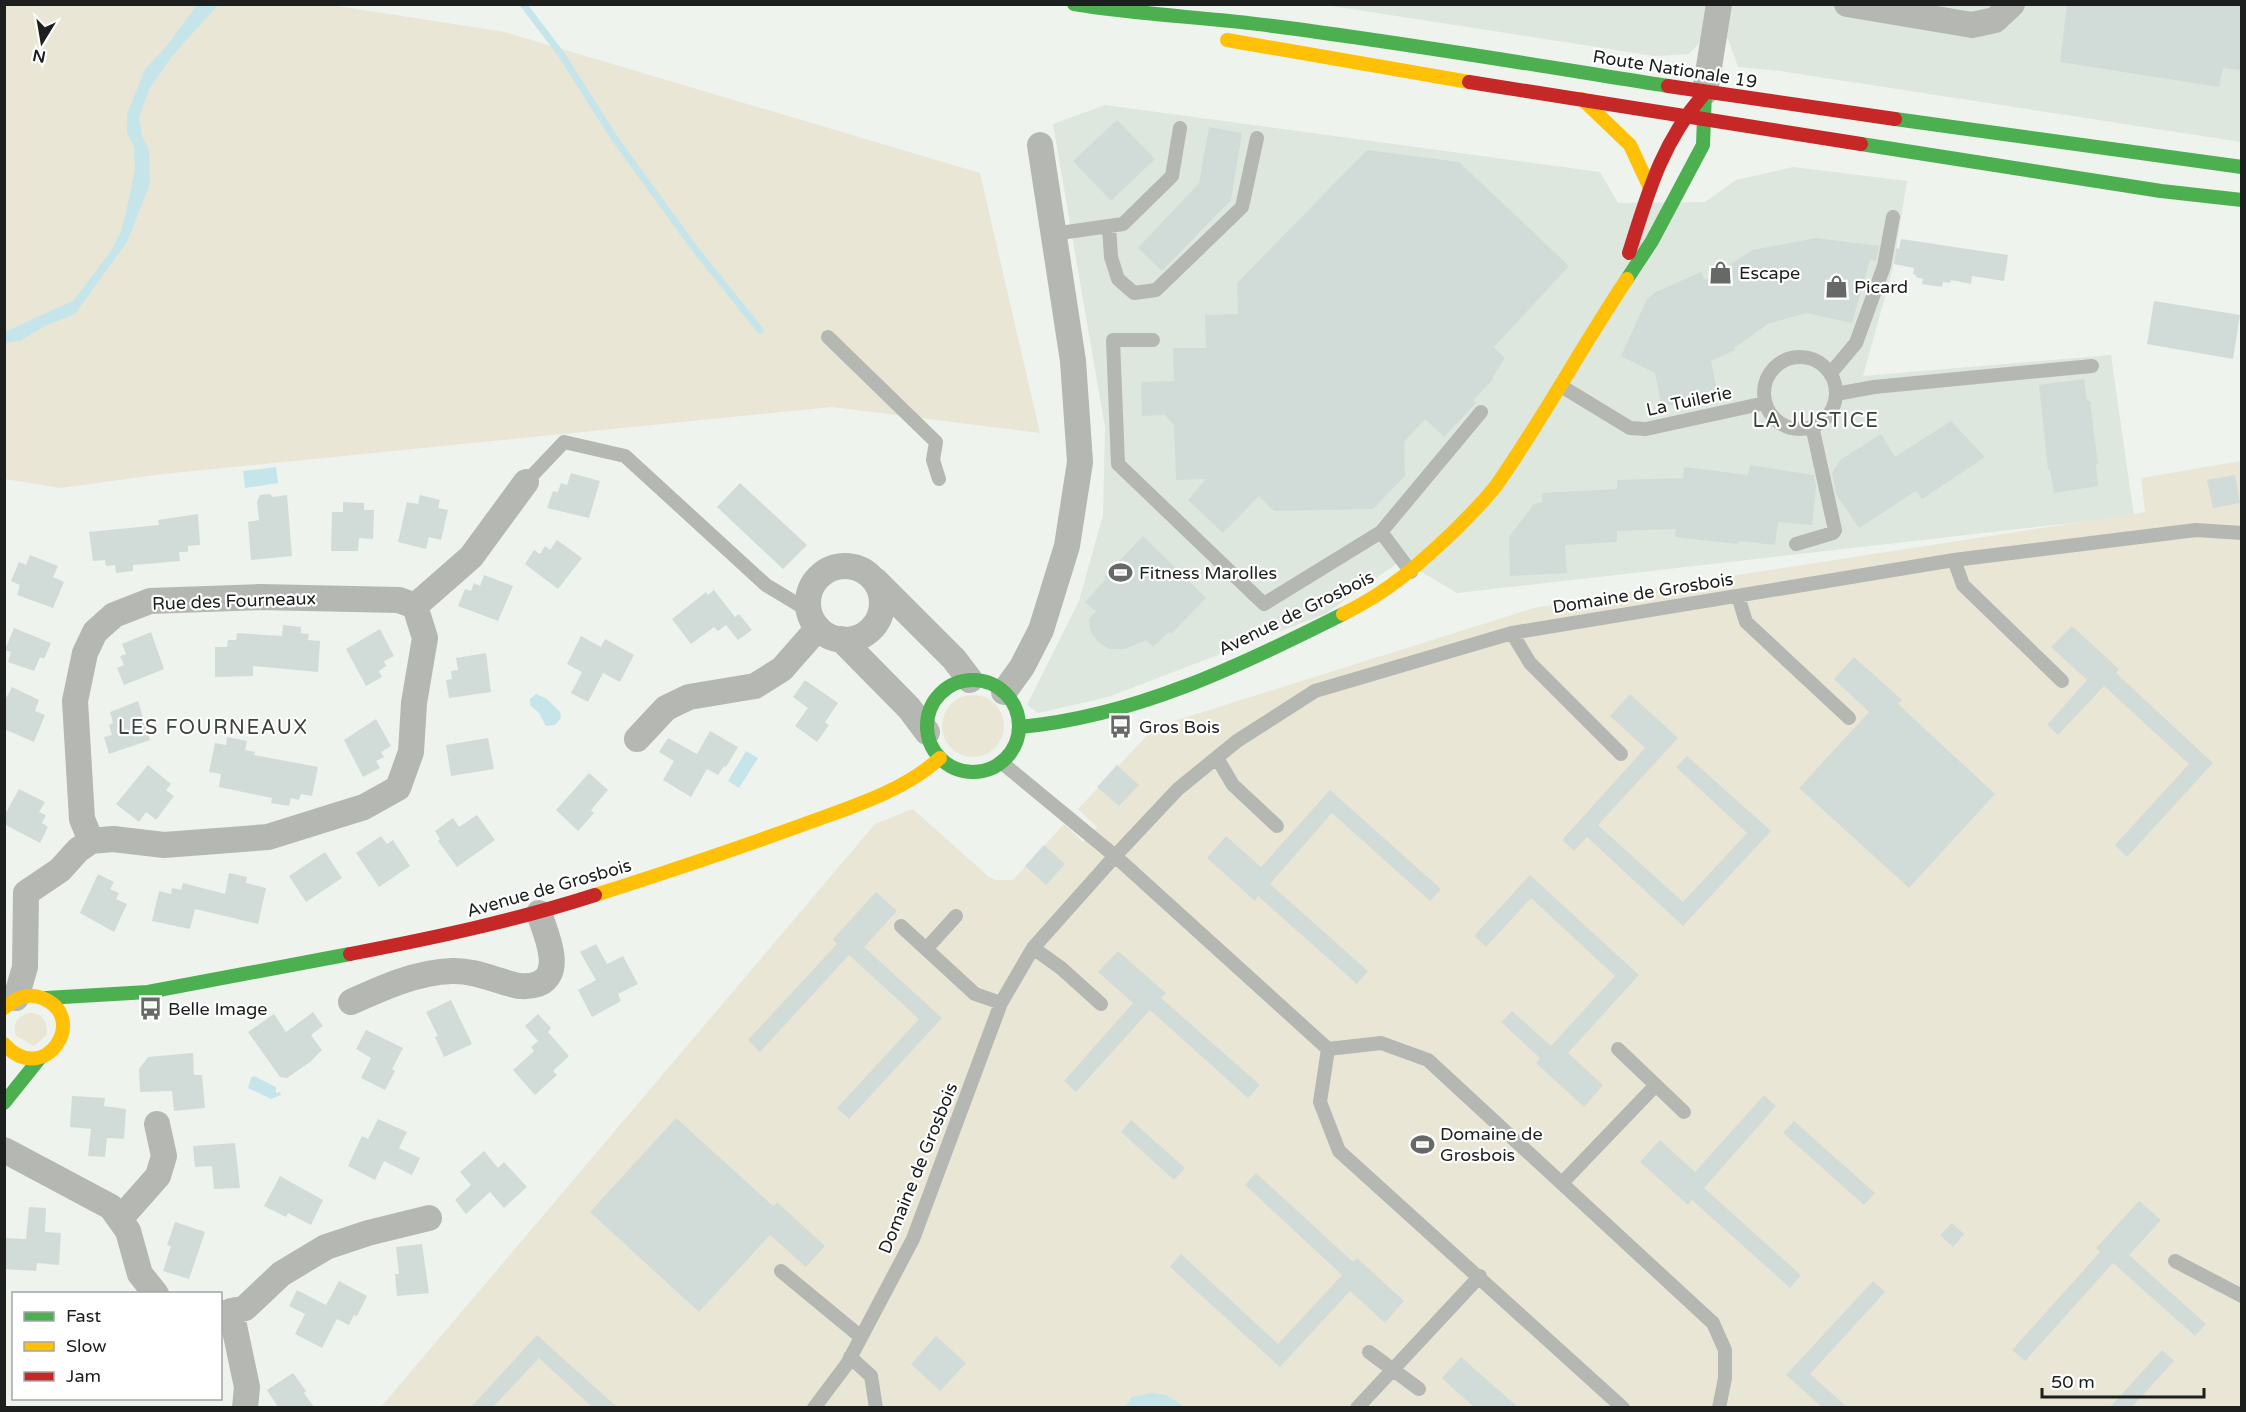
<svg xmlns="http://www.w3.org/2000/svg" width="2246" height="1412" viewBox="0 0 2246 1412" font-family="'Varela Round',sans-serif">
<rect width="100%" height="100%" fill="#eef3ee"/>
<path fill="#dde7de" d="M1325,5H2241V142L1780,71L1738,67L1728,39L1706,36L1689,54L1655,56Z
M1105,105L1600,172L1618,203L1705,202L1736,180L1793,167L1907,181L1893,268L1863,376L2111,355L2134,516L1457,593L1402,560L1325,614L1108,697L1038,713L1027,705L1079,601L1103,515L1105,428L1053,124Z"/>
<path fill="#e9e6d5" d="M4,5H331L505,32L980,173L1040,433L832,407L163,474L61,488L5,479Z
M2241,461V1407L380,1408L875,824L913,809L989,877L996,880H1013L1064,824L1083,842L1097,827L1078,809L1155,727L1534,608L1673,585L2145,512L2141,478Z
M942 726a31 31 0 1 1 62 0a31 31 0 1 1-62 0Z
M30,1013C44,1014 47,1022 47,1035L34,1046L16,1036C12,1024 18,1015 30,1013Z"/>
<path fill="#c6e5ea" d="M197,5H218L172,56L150,88L139,117L142,136L149,150L150,184L127,242L75,314L45,326L20,341L5,343V332L74,300L111,251L121,231L126,212L135,170L134,147L127,133V114L145,69L165,48Z
M276,467L278,483L245,488L243,471Z
M536,694L547,699L560,712L561,718L555,725L546,726L539,713L530,705V699Z
M746,751L758,758L739,788L728,781Z
M254,1076L276,1087V1093L280,1092L281,1095L271,1099L248,1088L251,1078Z
M1152,1393L1166,1395L1185,1407H1125L1132,1397Z"/>
<g fill="none" stroke-linecap="round" stroke-linejoin="round">
<path stroke="#c6e5ea" stroke-width="7" d="M523,4L561,54L615,139L695,249L760,330"/>
</g>
<path fill="#d1dcd8" d="M2067,4H2241V70L2223,68L2219,87L2060,62Z
M1117,120L1155,159L1111,201L1073,161Z
M1209,127L1242,133L1231,200L1162,271L1138,248L1199,183Z
M1367,150L1459,162L1569,266L1494,347L1505,358L1492,378L1493,379L1473,401L1476,403L1463,417L1444,437L1425,419L1404,442L1405,476L1373,509L1274,511L1259,496L1223,533L1188,500L1206,479L1176,480L1174,425L1165,415L1142,416L1141,382L1174,381L1173,348H1206L1205,315L1238,314L1237,283Z
M1816,238L1879,246L1876,261L1870,260L1852,323L1806,313L1768,324L1734,348L1735,350L1711,361L1718,395L1662,407L1655,373L1621,356L1647,299L1656,292L1701,272L1705,280L1753,250Z
M1901,239L2008,255L2004,281L1972,276L1971,284L1951,280L1950,283L1943,282L1942,287L1922,284L1923,279L1916,277V275L1913,274L1914,268L1894,264L1896,248L1899,249Z
M2154,301L2240,315L2233,359L2147,344Z
M2084,379L2087,401H2090L2098,464H2096L2098,486L2054,493L2050,470H2048L2039,385Z
M1951,421L1985,457L1922,499L1916,491L1859,528L1836,494L1832,473L1840,460L1881,434L1895,457Z
M1750,465L1814,475L1816,487L1812,525L1778,522L1775,545L1739,541L1738,544L1675,537L1676,529L1617,531V542L1565,545L1567,573L1510,576L1509,537L1534,504L1542,502V493L1617,489V480L1683,478L1684,467L1748,475Z
M571,473L600,481L589,518L547,508L553,491L558,492L561,483L567,485Z
M2235,475L2240,503L2213,508L2207,480Z
M740,483L807,545L783,569L717,507Z
M270,494L273,497L287,495L292,556L251,560L248,522L259,520L257,502L260,495Z
M420,495L440,500L438,508L448,510L441,540L429,537L426,549L398,542L407,502L418,504Z
M343,502L364,503V510H374L373,539L359,538L358,551H331L332,512H343Z
M198,514L200,545L188,546V552H179L180,561L133,565V571L116,573L115,565L106,566L105,560L93,561L89,532L159,525L158,520Z
M1143,536L1206,598L1171,634L1169,632L1153,647L1146,640L1125,649H1109L1098,642L1091,632L1089,619L1096,611L1085,602L1106,579L1104,577Z
M557,540L582,558L558,589L525,564L534,550L540,554L545,546L550,550Z
M30,555L58,566L53,577L64,582L53,608L17,595L20,585L11,581L19,562L26,565Z
M484,575L513,586L498,621L458,606L465,589L471,591L474,583L480,586Z
M714,590L735,617L739,614L752,630L738,640L726,625L718,631L714,627L691,644L672,619L706,592L708,595Z
M283,625L301,627V633L309,634L308,640L320,641L318,672L253,666V676L215,677V647H227L228,640H236L237,633L282,636Z
M2072,626L2119,669L2116,673L2213,763L2127,857L2115,845L2189,764L2104,686L2058,735L2047,725L2087,680L2051,647Z
M14,628L51,643L44,659L40,657L34,671L8,662L11,652L5,650Z
M380,629L394,656L384,661L386,666L379,671L382,677L366,686L346,649Z
M151,632L164,669L124,685L117,668L124,665L120,656L126,654L122,644Z
M581,636L601,647L605,639L634,655L620,682L603,673L588,702L571,693L582,672L567,664Z
M486,653L491,692L449,698L446,680L452,679L451,671L458,670L456,658Z
M1854,657L1902,700L1898,704L1995,794L1909,888L1799,788L1869,712L1834,679Z
M805,680L838,703L825,722L829,725L817,742L795,726L808,708L793,697Z
M12,687L39,700L35,711L45,715L34,742L4,729V702Z
M1630,694L1678,738L1598,825L1683,902L1747,833L1676,767L1687,756L1771,831L1683,926L1587,837L1574,851L1562,840L1645,748L1610,716Z
M138,701L150,740L109,754L104,737L112,735L109,725L113,723L110,712Z
M376,719L391,746L381,752L384,757L376,761L380,768L363,777L344,740Z
M710,731L738,747L726,767L724,766L718,775L707,769L691,797L663,780L674,761L659,752L668,738L697,754Z
M227,737L247,741L245,750L255,752L254,755L318,767L312,796L301,794L299,800L291,798L289,806L271,803L272,798L219,787L221,774L209,772L215,743L226,745Z
M488,738L494,769L451,776L446,745Z
M148,765L171,784L166,790L174,796L156,820L146,812L139,822L116,804Z
M1117,765L1139,785L1119,806L1097,787Z
M589,773L608,790L591,810L594,813L578,831L556,810Z
M19,789L45,802L39,812L46,815L42,823L48,827L40,843L4,824V816Z
M1330,790L1441,889L1430,901L1332,813L1270,884L1368,971L1357,984L1258,896L1255,901L1207,858L1226,836L1261,867Z
M477,815L495,840L457,867L438,841L440,839L435,831L453,818L459,827Z
M381,836L387,844L393,840L410,866L379,887L356,853Z
M1044,845L1065,864L1046,885L1025,866Z
M325,852L342,878L306,902L289,876Z
M229,873L247,877L246,883L266,888L258,924L195,909L190,929L152,921L159,891L171,894L172,888L181,890L183,883L225,894Z
M98,874L114,882L110,889L119,893L116,899L127,904L114,932L80,913Z
M1530,875L1639,975L1568,1053L1603,1085L1584,1107L1536,1063L1540,1058L1501,1022L1512,1011L1551,1046L1615,976L1531,898L1486,947L1474,936Z
M876,892L897,911L864,947L942,1018L849,1119L837,1108L919,1019L849,955L760,1052L748,1040L837,944L833,939Z
M596,944L607,964L623,956L638,984L618,994L621,1001L592,1017L578,990L596,980L580,952Z
M1118,951L1166,993L1161,998L1260,1085L1248,1098L1150,1010L1076,1092L1064,1081L1133,1003L1098,972Z
M451,1000L472,1044L444,1057L435,1037L438,1036L426,1012Z
M313,1012L323,1026L311,1035L322,1050L310,1062L287,1078L280,1077L248,1032L274,1014L286,1032Z
M538,1014L551,1028L548,1032L569,1056L553,1071L557,1075L535,1095L513,1070L534,1051L531,1047L538,1041L525,1026Z
M366,1030L403,1048L392,1069L395,1071L385,1090L361,1078L371,1058L356,1049Z
M193,1053L194,1075H202L205,1108L174,1111L172,1091L140,1092L139,1069L148,1057Z
M1764,1095L1776,1106L1704,1188L1801,1275L1790,1288L1692,1200L1688,1205L1640,1162L1660,1140L1695,1172Z
M72,1096L105,1098L104,1106L126,1109L124,1139L107,1138L105,1157L88,1156L91,1129L70,1127Z
M676,1118L773,1206L777,1202L825,1246L806,1267L770,1235L699,1312L590,1212Z
M378,1119L407,1132L399,1148L420,1158L412,1175L384,1161L375,1180L348,1166L362,1136L368,1139Z
M1131,1120L1185,1168L1174,1180L1121,1132Z
M1794,1121L1875,1193L1864,1205L1783,1133Z
M235,1143L240,1188L214,1189L212,1166L195,1167L193,1146Z
M484,1151L498,1168L504,1162L527,1187L504,1208L490,1192L466,1214L455,1200L471,1185L460,1172Z
M1256,1173L1353,1262L1357,1258L1404,1301L1385,1323L1350,1291L1280,1367L1170,1267L1181,1254L1278,1344L1342,1275L1245,1185Z
M280,1176L323,1200L311,1225L288,1213L286,1217L264,1206Z
M2139,1201L2161,1220L2129,1255L2206,1324L2195,1336L2113,1263L2025,1361L2012,1350L2100,1252L2096,1248Z
M29,1207L46,1208L45,1232L61,1233L59,1265L37,1263L36,1271L4,1269L6,1238L26,1239Z
M175,1222L205,1232L189,1279L163,1271L171,1246L167,1245Z
M1952,1223L1964,1234L1953,1247L1940,1235Z
M422,1244L429,1293L397,1296L395,1274H399L396,1247Z
M339,1281L367,1296L357,1316L354,1315L349,1325L337,1319L322,1348L295,1334L305,1314L289,1306L297,1290L326,1305Z
M1873,1281L1885,1292L1810,1374L1847,1407H1822L1786,1375Z
M537,1335L617,1407H592L539,1358L493,1407H471Z
M936,1336L966,1363L940,1391L911,1364Z
M2162,1350L2174,1361L2132,1407H2110Z
M1461,1357L1518,1407H1474L1456,1391L1442,1378Z
M293,1373L306,1391L304,1393L314,1407H278L267,1390Z"/>
<g fill="none" stroke-linecap="round" stroke-linejoin="round">
<path stroke="#b5b7b2" stroke-width="14" d="M1109,226L1111,257L1118,279L1134,293L1156,290L1242,207L1257,138
M1053,234L1123,224L1172,176L1180,128
M828,337L936,442L933,460L939,479
M1153,340H1113L1118,464L1264,604L1381,532L1481,412
M1764 393a36 36 0 1 1 72 0a36 36 0 1 1-72 0Z
M1830,374L1856,343L1884,266L1893,217
M1561,386L1630,428L1646,429L1765,403
M1836,394L1874,387L2092,366
M526,482L564,442L625,456L766,585L809,611
M1381,532L1411,572
M1796,544L1833,533L1835,530L1812,426
M1954,560L1963,585L2062,681
M1738,596L1746,622L1849,718
M1512,633L1530,663L1621,754
M1217,758L1233,785L1277,826
M1001,762L1115,856L1328,1049
M901,926L975,994L1001,1003
M1033,948L1061,968L1101,1004
M926,949L956,916
M1618,1049L1684,1112
M1562,1183L1656,1085
M2175,1261L2242,1296
M781,1271L861,1337
M1369,1352L1419,1389
M850,1357L871,1376L876,1408
M814,1408L847,1364L913,1239L1001,1003L1033,948L1115,856L1178,789L1237,741L1315,691L1512,633L1954,560L2196,530L2242,533
M1357,1408L1480,1276
M1623,1408L1339,1151L1320,1102L1328,1049L1381,1043L1428,1060L1713,1323L1725,1350V1378L1719,1408"/>
<path stroke="#b5b7b2" stroke-width="26" d="M1847,4L1972,25L1995,20L2012,4
M1705,92L1719,4
M808 603a37 37 0 1 1 74 0a37 37 0 1 1-74 0Z
M875,580L954,659L970,680
M415,606L471,557L526,482
M841,639L909,708L927,732
M1004,692L1022,667L1041,630L1067,546L1080,462L1073,361L1040,145
M637,739L666,708L689,697L755,686L782,669L818,628
M16,998L25,967L26,893L60,870L78,850L91,841L113,839L164,845L268,837L364,807L398,788L411,752L414,703L425,638L415,606L399,600L260,597L150,601L114,615L95,632L85,653L75,701L82,819L91,841
M351,1002C382,988 417,972 452,971C472,970 492,979 511,984C520,987 529,987 538,984C565,973 545,932 539,913
M4,1150L111,1207L128,1231L140,1274L156,1294
M120,1219L158,1176L164,1156L157,1124
M231,1311L247,1387L245,1408
M220,1314L245,1308L281,1274L326,1247L368,1233L429,1218"/>
<path stroke="#4caf50" stroke-width="14" d="M1074,4C1140,15 1207,17 1273,26C1405,43 1536,65 1668,86
M1895,119L2242,167
M1861,144L2161,191L2242,200
M1627,279L1652,241L1703,145L1705,92
M927 726a46 46 0 1 1 92 0a46 46 0 1 1-92 0Z
M1019,727C1134,717 1242,665 1343,614
M46,998L148,992L350,954
M4,1103L40,1058"/>
<path stroke="#ffc107" stroke-width="14" d="M1227,40L1469,82
M1582,99L1630,145L1650,188
M1343,614C1388,592 1416,567 1452,533C1468,517 1485,501 1498,483C1544,417 1582,346 1627,279
M595,895C664,873 733,850 802,825C848,808 903,792 940,758
M4,1008C15,999 27,992 42,998C91,1017 44,1089 4,1044"/>
<path stroke="#c62828" stroke-width="14" d="M1469,82L1861,144
M1668,86L1895,119
M1629,253C1648,193 1661,144 1703,95
M350,954C433,938 514,921 595,895"/>
</g>
<defs>
<symbol id="shop-bare" viewBox="-9 -9 18 18"><path d="M-5-2.5h2.3a2.7 3.5 0 0 1 5.4 0H5L5.5 6h-11ZM-1.5-2.5h3a1.5 2.3 0 0 0-3 0Z" fill="#666966" stroke="#fff" stroke-width="2.5" paint-order="stroke"/></symbol>
<symbol id="stadium-bare" viewBox="-9 -9 18 18"><path d="M0-5a6.5 5 0 1 0 0 10a6.5 5 0 1 0 0-10ZM-3.5-1.8h7v3.6h-7Z" fill="#666966" stroke="#fff" stroke-width="2.5" paint-order="stroke"/></symbol>
<symbol id="bus-bare" viewBox="-9 -9 18 18"><path d="M-5-6H5V4H4V6H2V4H-2V6H-4V4H-5ZM-3.5-4V0h7V-4ZM-3.5 1.2v1.5H-2V1.2ZM2 1.2v1.5H3.5V1.2Z" fill="#666966" stroke="#fff" stroke-width="2.5" paint-order="stroke"/></symbol>
</defs>
<g fill-rule="evenodd">
<use href="#shop-bare" x="1704" y="256" width="33" height="33"/>
<use href="#shop-bare" x="1820" y="270" width="33" height="33"/>
<use href="#stadium-bare" x="1104" y="556" width="33" height="33"/>
<use href="#bus-bare" x="1104" y="710" width="33" height="33"/>
<use href="#bus-bare" x="134" y="992" width="33" height="33"/>
<use href="#stadium-bare" x="1406" y="1128" width="33" height="33"/>
</g>
<g text-anchor="middle" stroke-width="4.5" stroke-linejoin="round" paint-order="stroke">
<g font-size="18" fill="#1c1f1d" stroke="#fff">
<text transform="translate(1675 69) rotate(9)" y="6">Route Nationale 19</text>
<text transform="translate(1689 401) rotate(-12)" y="6">La Tuilerie</text>
<text transform="translate(1643 593) rotate(-9)" y="6">Domaine de Grosbois</text>
<text transform="translate(234 601) rotate(-2)" y="6">Rue des Fourneaux</text>
<text transform="translate(1296 613) rotate(-26)" y="6">Avenue de Grosbois</text>
<text transform="translate(549 888) rotate(-16)" y="6">Avenue de Grosbois</text>
<text transform="translate(918 1168) rotate(-68)" y="6">Domaine de Grosbois</text>
</g>
<g font-size="18" fill="#1c1f1d" stroke="#fff" text-anchor="start">
<text x="1739" y="279">Escape</text>
<text x="1854" y="293">Picard</text>
<text x="1139" y="579">Fitness Marolles</text>
<text x="1139" y="733">Gros Bois</text>
<text x="168" y="1015">Belle Image</text>
<text x="1440" y="1140">Domaine de<tspan x="1440" dy="21">Grosbois</tspan></text>
</g>
<g font-size="20" letter-spacing="1.5" fill="#3b433d" stroke="#fff">
<text x="1816" y="427">LA JUSTICE</text>
<text x="213" y="734">LES FOURNEAUX</text>
</g>
</g>
<rect width="2246" height="1412" fill="none" stroke="#1c1f1d" stroke-width="12"/>
<rect x="12" y="1292" width="210" height="108" fill="#ffffff" stroke="#a4a5a5" stroke-width="1.5"/>
<rect x="24" y="1312" width="30" height="9" fill="#4caf50" stroke="#a4a5a5" stroke-width="1.5"/>
<text x="66" y="1322" font-size="18" fill="#1c1f1d">Fast</text>
<rect x="24" y="1342" width="30" height="9" fill="#ffc107" stroke="#a4a5a5" stroke-width="1.5"/>
<text x="66" y="1352" font-size="18" fill="#1c1f1d">Slow</text>
<rect x="24" y="1372" width="30" height="9" fill="#c62828" stroke="#a4a5a5" stroke-width="1.5"/>
<text x="66" y="1382" font-size="18" fill="#1c1f1d">Jam</text>
<g transform="translate(42 42) rotate(191)" stroke="#ffffff" stroke-width="4.5" paint-order="stroke">
<path d="M0-4.5L10 22L0 15L-10 22Z" fill="#1c1f1d"/>
<text y="-9" font-size="16" font-weight="bold" text-anchor="middle" fill="#1c1f1d">N</text>
</g>
<path d="M2042 1388v9h162v-9" fill="none" stroke="#1c1f1d" stroke-width="3"/>
<text x="2051" y="1388" font-size="18" fill="#1c1f1d" stroke="#ffffff" stroke-width="4.5" paint-order="stroke">50 m</text>
</svg>
